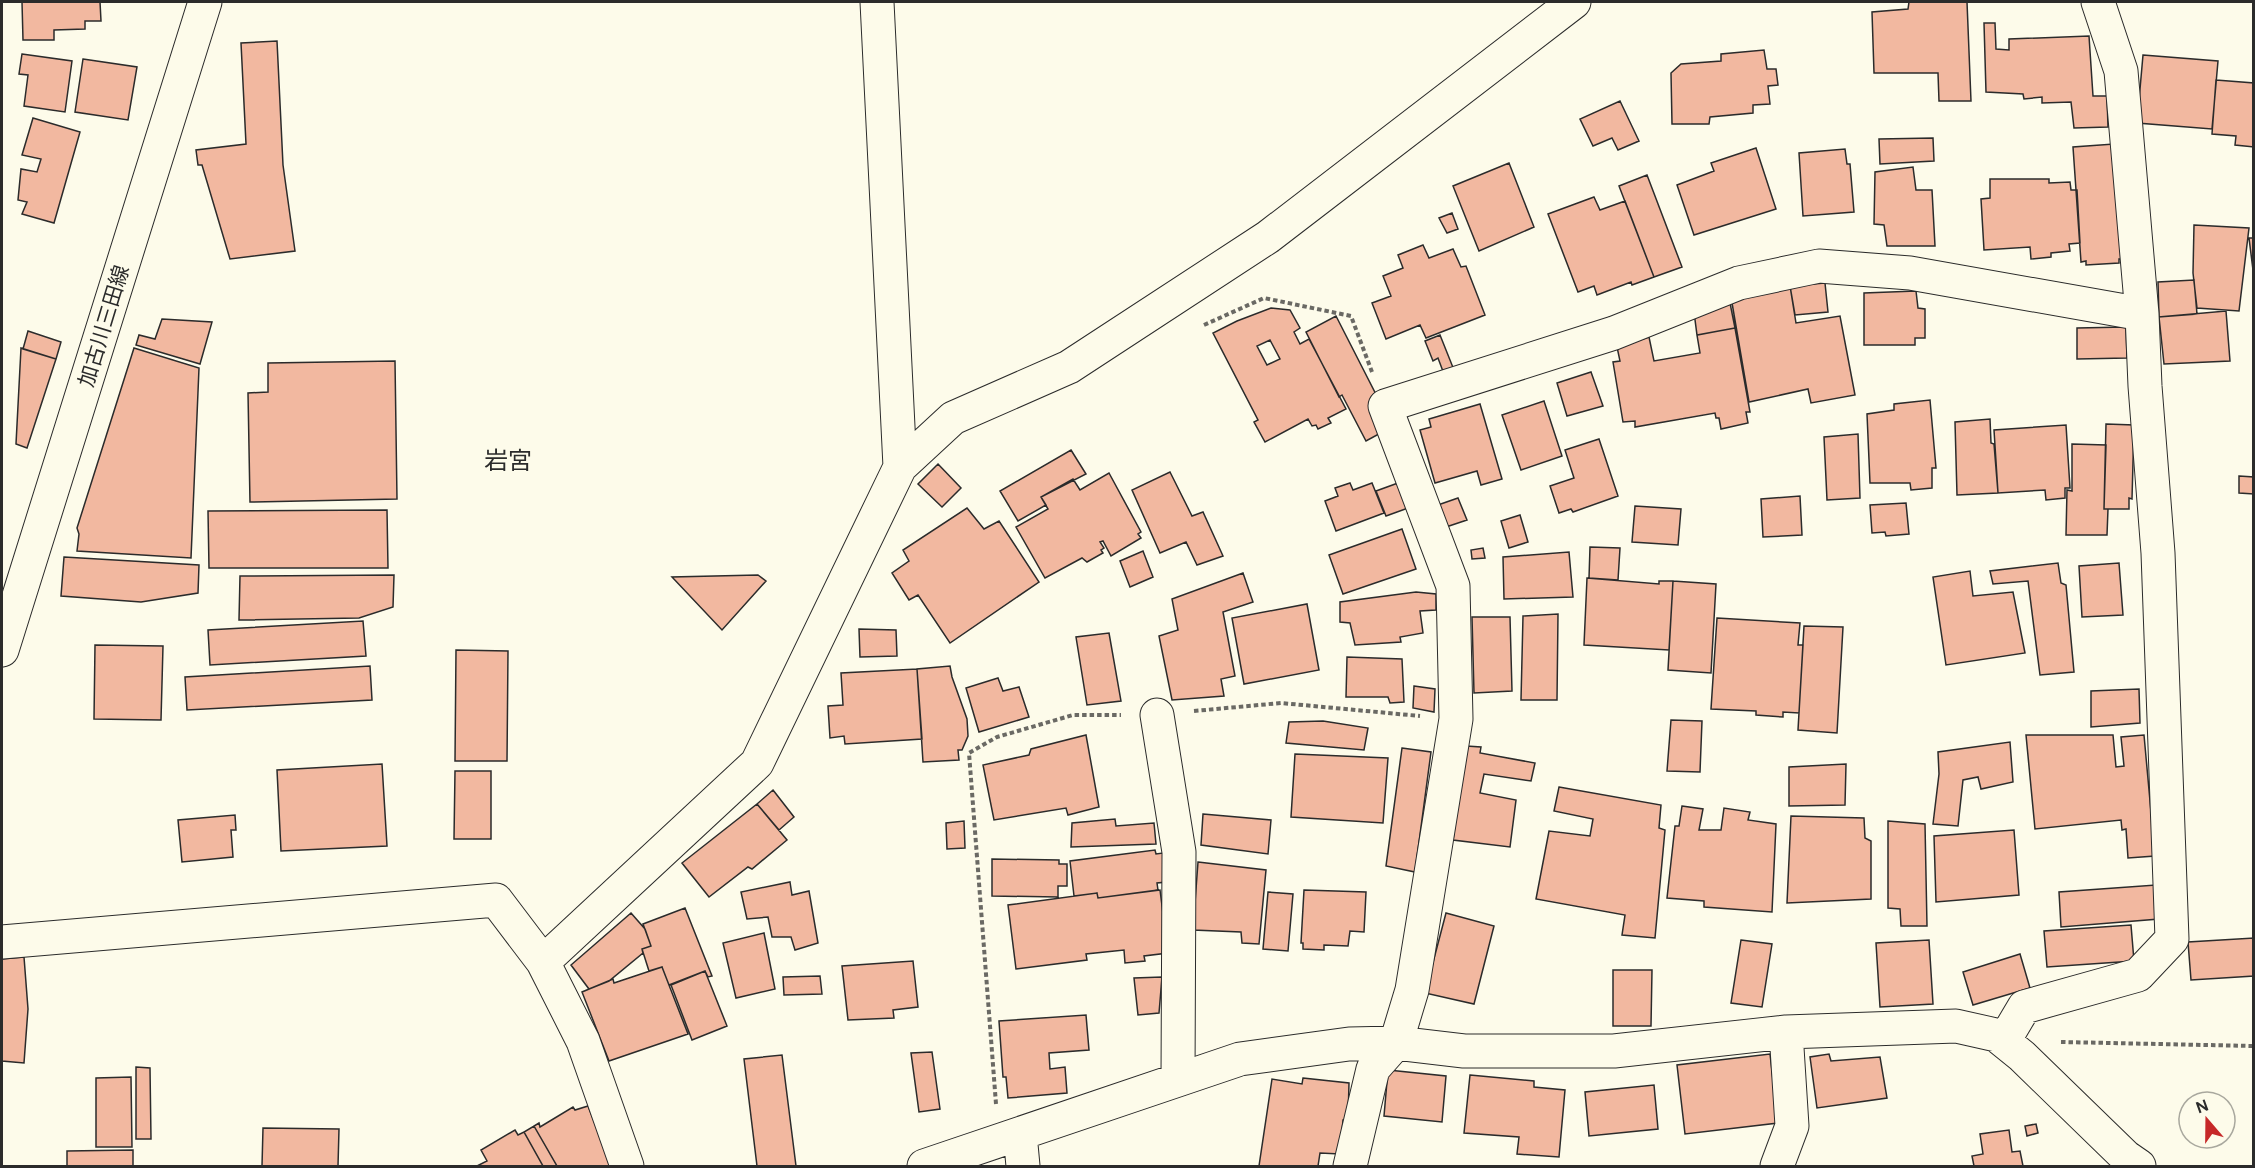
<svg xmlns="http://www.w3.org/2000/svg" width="2255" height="1168" viewBox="0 0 2255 1168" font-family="'DM Sans','Noto Sans JP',sans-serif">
<rect width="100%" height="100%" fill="#fdfbea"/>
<path fill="#f2b8a0" stroke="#2b2b2b" stroke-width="1.5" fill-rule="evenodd" d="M22,2H100L101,21H85V29L54,30V40H23Z
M1909,2H1967L1971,101H1939L1938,73H1874L1872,12L1908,9Z
M1984,23H1995L1996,49L2009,50V39L2089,36L2093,96H2107L2108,127L2074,128L2071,102L2042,103V97L2024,99L2023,94L1986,92Z
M277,41L283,165L295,251L230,259L202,165H198L196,150L246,144L241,43Z
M1764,50L1767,69H1776L1778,85L1768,86L1770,104L1753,105V113L1710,117L1709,124H1672L1671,73L1681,64L1721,61V54Z
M22,54L72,61L65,112L24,106L28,75L19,74Z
M2143,55L2218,61L2212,129L2137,123Z
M83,59L137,67L128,120L75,112Z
M2216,80L2254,83V147L2235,145L2236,136L2212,134Z
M1620,101L1639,141L1618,150L1612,138L1593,146L1580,119Z
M33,118L80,132L54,223L22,214L27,202L18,200L21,169L37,172L41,159L22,155Z
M1933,138L1934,161L1880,164L1879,139Z
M2114,144L2125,259H2119V263L2086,265V261L2081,262L2073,147Z
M1756,148L1776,209L1694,235L1677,185L1714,171L1711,163Z
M1845,149L1847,164H1850L1854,212L1803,216L1799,153Z
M1509,163L1534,227L1479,251L1453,186Z
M1913,167L1916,190H1932L1935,246H1887L1884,225L1874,224L1875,172Z
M1647,175L1682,267L1654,277L1619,186Z
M1990,179H2049V183L2070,182L2071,190H2077L2080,243L2069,244L2070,251L2051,253V257L2031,259L2030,247L1984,250L1981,199L1990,198Z
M1594,197L1600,210L1625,201L1654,277L1632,285L1631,282L1597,295L1594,286L1578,292L1548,214Z
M1452,213L1458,229L1447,233L1439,218Z
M2194,225L2249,228L2239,311L2197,308L2193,273Z
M2249,238H2254V278Z
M1423,245L1429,258L1453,249L1461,267L1466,266L1485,315L1426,338L1420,325L1386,339L1372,303L1391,296L1383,276L1403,268L1398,255Z
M2194,280L2197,314L2159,317L2158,282Z
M1825,283L1828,312L1795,315L1790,286Z
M1790,286L1796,323L1840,316L1855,395L1811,403L1808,389L1749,402L1731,297Z
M1916,291L1918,308L1925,309V338H1915V345H1864V293Z
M1729,298L1735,328L1697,335L1694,312Z
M1271,308L1290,310L1300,328L1294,332L1300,344L1309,339L1346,409L1328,418L1331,423L1318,429L1316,425L1312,426L1308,419L1265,442L1254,422L1258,420L1213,333L1237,321ZM1270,340L1280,359L1267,365L1257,346Z
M2226,311L2230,361L2164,364L2159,317Z
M1336,316L1386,414L1388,429L1366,441L1342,395L1339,397L1306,332Z
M162,319L212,322L200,364L136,345L139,335L155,339Z
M2126,327L2127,358L2077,359V328Z
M1735,328L1750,412H1746L1748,423L1721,429L1719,418H1716L1715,413L1635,427V421L1623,422L1613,362L1620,361L1617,347L1649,337L1654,361L1700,353L1697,335Z
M28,331L61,342L56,359L23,349Z
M1440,335L1454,370L1444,374L1438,358L1433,361L1425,341Z
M21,348L56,359L27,448L16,444Z
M134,348L199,368L191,558L77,551L79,534L77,528Z
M395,361L397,499L250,502L248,393L268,392V363Z
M1591,372L1603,406L1567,416L1557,383Z
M1930,400L1936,468H1932V488L1911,490L1910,483H1870L1867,414L1894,410V404Z
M1544,401L1562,456L1521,470L1502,415Z
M1480,404L1502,479L1481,485L1477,471L1435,483L1420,430L1431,427L1429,419Z
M1990,419L1991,443L1994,444L1998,493L1957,495L1955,422Z
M2106,424L2134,425L2132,499L2129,498V509H2104Z
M2066,425L2070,488H2065V498L2046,500L2045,490L1998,493L1994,430Z
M1858,434L1860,498L1827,500L1824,437Z
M1599,439L1618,496L1573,512L1571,509L1559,513L1550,486L1574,478L1565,450Z
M2072,444L2106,445L2104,509H2108L2107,535H2066L2067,490L2072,491Z
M1071,450L1086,474L1041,497L1046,505L1018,521L1000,491Z
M938,464L961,488L942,507L918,484Z
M1170,472L1192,516L1203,512L1223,556L1197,565L1186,542L1160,553L1132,490Z
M1109,473L1141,532L1138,534L1141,538L1111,556L1103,541L1100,542L1104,548L1101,550L1103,553L1087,562L1082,558L1045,578L1016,527L1048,509L1041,497L1073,479L1080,490Z
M2239,476L2254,477V494L2239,493Z
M1350,483L1353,490L1372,483L1384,513L1336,531L1325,501L1338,496L1335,488Z
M1398,483L1408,508L1386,516L1376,491Z
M1800,496L1802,535L1763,537L1761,499Z
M1458,498L1467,520L1443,528L1435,506Z
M1906,503L1909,534L1886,536L1885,532L1872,533L1870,505Z
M1635,506L1681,509L1678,545L1632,542Z
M967,508L984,529L999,521L1039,582L950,643L918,595L909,600L892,573L909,561L903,550Z
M387,510L388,568H209L208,511Z
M1520,515L1528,542L1509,548L1501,521Z
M1402,529L1416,569L1343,594L1329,555Z
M1590,547L1620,548L1618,580L1589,578Z
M1483,548L1485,558L1472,559L1471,550Z
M1143,551L1153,577L1130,587L1120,561Z
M1569,552L1573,597L1504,599L1503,557Z
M64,557L199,565L198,593L141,602L61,596Z
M2058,563L2061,583L2066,585L2074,672L2040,675L2028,581L1993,584L1990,571Z
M2119,563L2123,615L2082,617L2079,566Z
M1970,571L1973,596L2013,592L2025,653L1946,665L1933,577Z
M1243,573L1253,602L1223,612L1235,676L1221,679L1224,696L1172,700L1159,636L1178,630L1172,599Z
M394,575L393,607L359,618L239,620L240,576Z
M758,575L766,581L722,630L672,577Z
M1587,578L1659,584V581H1673L1669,650L1584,645Z
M1673,581L1716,584L1711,673L1668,670Z
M1416,592L1436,594V610L1420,611L1423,633L1400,637L1401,642L1355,645L1350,623L1340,622V602Z
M1307,604L1319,670L1244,684L1232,618Z
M1558,614L1557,700H1521L1523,616Z
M1472,617H1510L1512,691L1474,693Z
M1717,618L1800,623L1798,645H1803L1799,713L1783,712V717L1756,715V711L1711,709Z
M363,621L366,656L210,665L208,630Z
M1804,626L1843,627L1837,733L1798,730Z
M859,629L896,630L897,656L860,657Z
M1109,633L1121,701L1087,705L1076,637Z
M95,645L163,646L161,720L94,719Z
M456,650L508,651L507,761H455Z
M1347,657L1402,659L1404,702L1390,703L1388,697H1346Z
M370,666L372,700L187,710L185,677Z
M950,666L952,677L967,719L968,736L962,750H958L959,760L923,762L917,669Z
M917,669L922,739L845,744L844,736L830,738L828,706L843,705L841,673Z
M998,678L1003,691L1019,687L1029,717L979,732L966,688Z
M1414,686L1435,689L1434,712L1413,708Z
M2139,689L2140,723L2091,727V691Z
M1671,720L1702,721L1700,772L1667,771Z
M1323,721L1368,728L1364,750L1286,743L1289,722Z
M1086,735L1099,807L1068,815L1066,808L994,820L983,765L1029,755L1031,749Z
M2026,735H2113L2116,767L2124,766L2121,737L2144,735L2155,856L2128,858L2126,829L2122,830L2121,820L2035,829Z
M2010,742L2013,782L1981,789L1978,777L1963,780L1958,826L1933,824L1939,774L1938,752Z
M1466,746L1481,747L1480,753L1535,763L1531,781L1484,774L1480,793L1516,800L1510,847L1453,840Z
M1402,748L1431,752L1415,872L1386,866Z
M1295,754L1388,758L1383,823L1291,817Z
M382,764L387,846L281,851L277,770Z
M1846,764L1845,805L1789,806V767Z
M455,771H491V839H454Z
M1559,787L1661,805L1659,828L1665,830L1655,938L1622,935L1625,915L1536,899L1549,831L1590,836L1593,819L1554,811Z
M773,790L794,817L779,830L757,804Z
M757,804L787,840L752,869L748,867L709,897L682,863Z
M1682,806L1703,809L1699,830H1721L1724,808L1750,812L1748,820L1776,824L1772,912L1704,907V901L1667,898L1675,826H1679Z
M1203,814L1271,820L1268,854L1201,845Z
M235,815L236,830H231L233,857L182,862L178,820Z
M1791,816L1864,818L1865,838L1871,841V899L1787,903Z
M1115,819L1116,826L1154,823L1156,844L1071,847L1072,823Z
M964,821L965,848L947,849L946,823Z
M1888,821L1925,824L1927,926H1901L1900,909L1888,908Z
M2014,830L2019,895L1936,902L1934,836Z
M1155,850L1156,854L1163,853L1167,882L1157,883L1158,890L1098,898L1097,893L1074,896L1070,861Z
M992,859L1059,860V864H1067V886H1058V897L992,896Z
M1198,862L1266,870L1259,944L1242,943L1241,932L1193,930Z
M790,882L792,895L809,891L818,943L795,950L791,937H772L768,917L747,919L741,892Z
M2156,885L2159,919L2061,927L2059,892Z
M1160,890L1168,953L1144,956L1145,961L1125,963L1124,950L1086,954L1087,960L1016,969L1008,905L1097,893L1098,898Z
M1304,890L1366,892L1364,932L1350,931L1348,946L1324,945V950L1303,949V943H1301Z
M1268,892L1293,894L1288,951L1263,949Z
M685,908L712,976L708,977L705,971L669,985L662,967L649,971L642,949L651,946L643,924Z
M631,913L645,929L651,946L642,949L643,953L609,981L589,989L571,965Z
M1446,913L1494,926L1474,1004L1425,993Z
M2131,925L2134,961L2047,967L2044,931Z
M764,933L775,989L736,998L723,943Z
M2254,938V976L2191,980L2188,942Z
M1741,940L1772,944L1762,1007L1731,1003Z
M1929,940L1933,1004L1880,1007L1876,943Z
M2020,954L2030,988L1973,1005L1963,972Z
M24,957L28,1009L24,1063L2,1061V959Z
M913,961L918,1007L893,1010L894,1018L848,1020L842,966Z
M662,967L688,1034L609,1061L582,992L613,979L614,983Z
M1613,970H1652L1651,1026H1613Z
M705,971L727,1026L692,1040L671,985Z
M820,976L822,994L784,995L783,977Z
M1162,977L1159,1013L1138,1015L1134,978Z
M1086,1015L1089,1050L1049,1053L1050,1069L1065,1067L1067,1093L1008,1098L1006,1077H1003L999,1021Z
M932,1052L940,1109L919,1112L911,1053Z
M1770,1054L1778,1123L1685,1134L1677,1065Z
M1829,1054L1831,1061L1880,1057L1887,1098L1817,1108L1810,1057Z
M782,1055L796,1166H757L744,1059Z
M136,1067L150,1068L151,1139H136Z
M1388,1070L1446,1076L1442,1122L1384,1116Z
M1470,1075L1534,1081V1087L1565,1090L1559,1157L1517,1154L1519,1137L1464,1133Z
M131,1077L132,1147H96V1078Z
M1303,1078L1349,1083L1348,1120H1343L1340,1154L1320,1153L1318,1166H1259L1272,1079L1302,1084Z
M1654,1085L1658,1129L1589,1136L1585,1092Z
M588,1106L610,1161L609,1166H557L534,1126L539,1123L540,1127L573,1107L575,1110Z
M2036,1124L2038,1133L2027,1136L2025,1126Z
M534,1126L557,1166H543L524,1132Z
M263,1128L339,1129L338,1166H262Z
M515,1130L518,1135L524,1132L543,1166H477L487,1161L481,1150Z
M2009,1130L2012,1152L2020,1151L2023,1166H2027H1974L1972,1156L1983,1154L1980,1134Z
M133,1150V1166H67V1151Z"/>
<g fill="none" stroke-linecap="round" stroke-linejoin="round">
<defs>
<path id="minor" d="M877,2L900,467
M1157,715L1179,852L1178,1079
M2,942L496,900L543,962L583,1041L627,1166
M543,962L757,763L900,467L953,418L1069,367L1268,237L1574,2
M2004,1041L2024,1007L2138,975L2172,939L2158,553L2145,386L2142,314L2121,71L2098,2
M1020,1134L1023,1166
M924,1166L1240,1059L1349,1044L1396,1043L1464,1051H1614L1786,1032L1956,1026L1996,1035L2022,1056L2126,1157L2139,1166
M1350,1166L1373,1069L1396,1043L1412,990L1456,719L1453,586L1385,406L1614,333L1739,283L1819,266L1910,273L2142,314
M1777,1166L1792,1126L1786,1032"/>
<path id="major" d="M2,650L205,2"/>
</defs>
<use href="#minor" stroke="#2b2b2b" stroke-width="35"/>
<use href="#major" stroke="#2b2b2b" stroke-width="35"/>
<path stroke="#6a6964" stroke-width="4" stroke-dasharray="4.5 3" stroke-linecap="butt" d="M1204,325L1264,298L1351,316L1372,372
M1194,711L1281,703L1420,716
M2061,1042L2254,1046
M996,1104L969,753L997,737L1073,715H1121"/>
<use href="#minor" stroke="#fdfbea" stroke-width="33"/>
<use href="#major" stroke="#fdfbea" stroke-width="33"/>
</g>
<g text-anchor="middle" stroke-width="4.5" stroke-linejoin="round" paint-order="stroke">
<g font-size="21" fill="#2b2b2b" stroke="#fdfbea">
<text transform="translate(104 326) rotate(-73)" y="7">加古川三田線</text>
</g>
<g font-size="24" fill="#2b2b2b" stroke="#fdfbea">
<text x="508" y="469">岩宮</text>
</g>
</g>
<rect width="2255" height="1168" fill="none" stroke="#2b2b2b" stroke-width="6"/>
<g transform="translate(2207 1120) rotate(340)"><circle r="28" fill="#fdfbea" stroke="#a9a89e" stroke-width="1.5"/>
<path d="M0-4.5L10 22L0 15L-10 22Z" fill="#c62828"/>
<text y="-9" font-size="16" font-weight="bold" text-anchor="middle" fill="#2b2b2b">N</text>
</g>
</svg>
